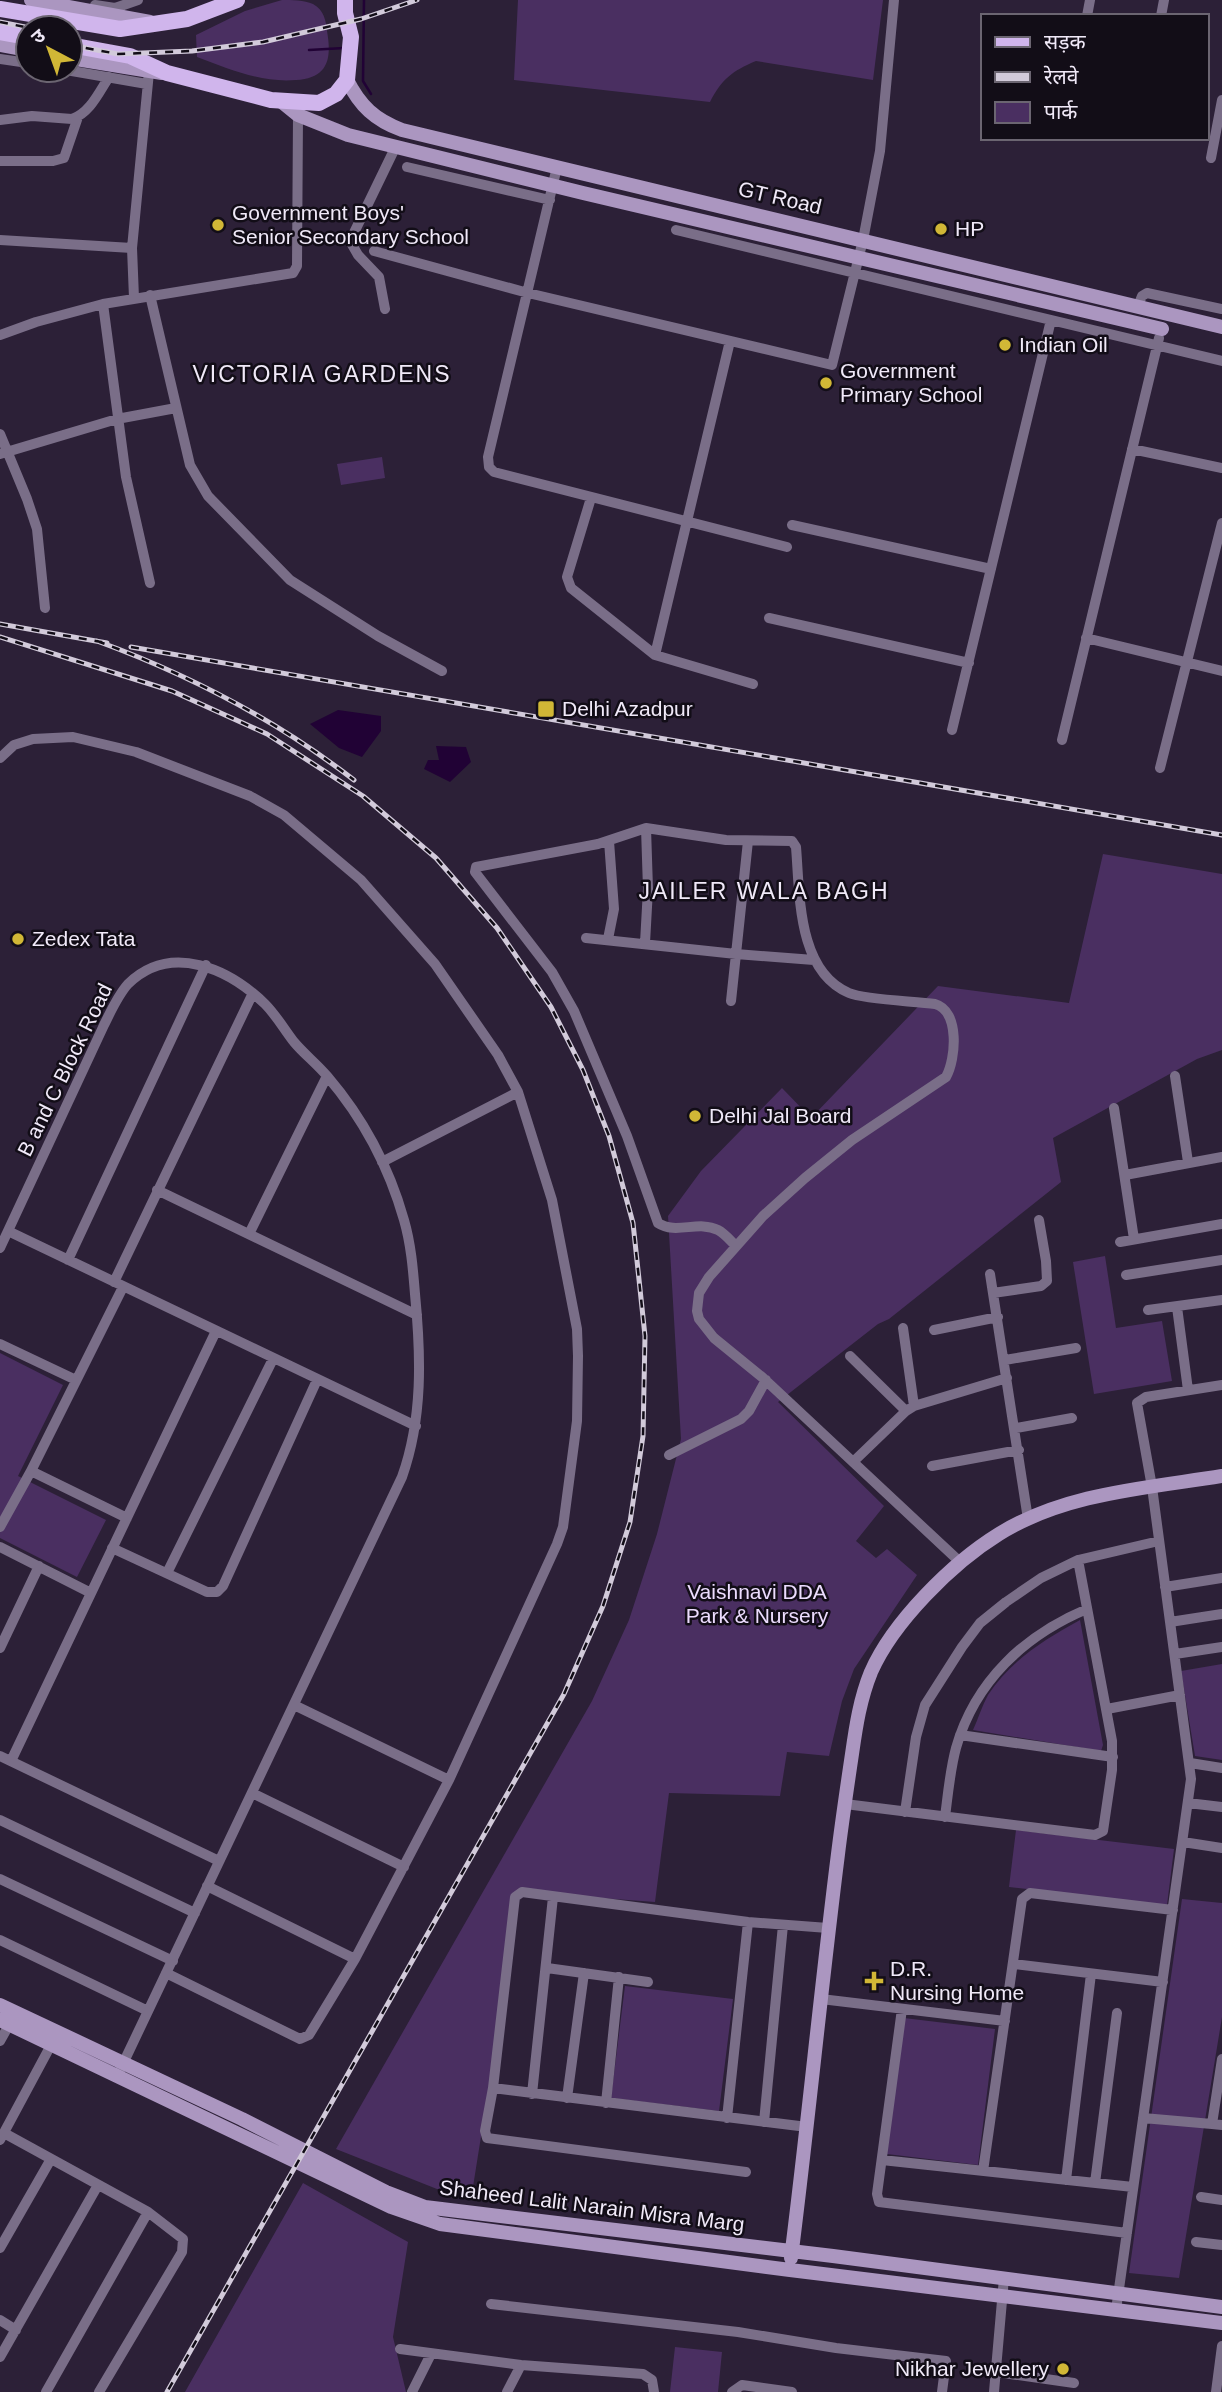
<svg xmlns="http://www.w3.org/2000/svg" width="1222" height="2392" viewBox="0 0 1222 2392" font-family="Helvetica,'Noto Sans Devanagari',sans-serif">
<rect width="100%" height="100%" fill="#2c2037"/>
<path fill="#4a2f61" d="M282,0C292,0 304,0 313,4C324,10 326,21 327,31C332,59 328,78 296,80C261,83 229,69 197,57L196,35L245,11Z
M518,0H883L873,80L756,61C732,71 722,79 710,102L514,80Z
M382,457L385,478L341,485L337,464Z
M1103,854L1222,874V1050L1197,1059L1053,1138L1061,1182L889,1319L878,1324L778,1402L884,1506L856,1541L876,1558L887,1549L917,1575L854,1669L842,1701L829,1756L787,1752L780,1796L669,1793L655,1902L520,1892L472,2193L437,2189L336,2149L592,1701L629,1620L657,1534L681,1439L668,1216L701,1171L782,1088L811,1118L938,986L1069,1003Z
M1105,1256L1116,1328L1162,1321L1172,1381L1094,1394L1073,1262Z
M0,1353L63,1385L18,1476L106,1520L77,1577L0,1538Z
M1080,1620L1103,1745L1101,1751L973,1730C978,1719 982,1706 988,1695C1010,1661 1045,1639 1080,1620Z
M1222,1664V1760L1195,1756L1181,1671Z
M1016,1830L1174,1849L1167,1905L1009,1887Z
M1182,1899L1222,1903V2017L1179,2278L1129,2273Z
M625,1986L733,1999L719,2111L611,2098Z
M904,2018L995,2029L978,2165L887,2154Z
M303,2183L408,2242L393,2337L406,2392H185Z
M675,2347L722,2352L718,2392H670Z"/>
<path fill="#210235" d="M338,710L381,716V731L362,757L339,748L310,724Z
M436,746L466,747L471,762L450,782L424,769L428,760H439Z"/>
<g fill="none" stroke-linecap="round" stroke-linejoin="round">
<path stroke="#210235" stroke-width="2.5" d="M364,0L363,81L371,94
M309,50L344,48"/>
<path stroke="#7a6e88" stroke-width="10" d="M95,5L115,8L138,0
M1087,16L1090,0
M1161,16L1164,0
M0,59L28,63
M66,70L147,84
M0,120L32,116L72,119C90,113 99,92 109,77
M1211,158L1222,100
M0,161H53L64,158L78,117
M407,167L550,200
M557,167L488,457L489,467L494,472L787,547
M676,230L1222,361
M0,240L132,248
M374,251L528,293L832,365L863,240L880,151L894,0
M150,295L190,465L208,496L290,580L378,636L442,671
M134,298L132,248L149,72
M103,304L126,477L150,583
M1138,306L1142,296L1147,293L1222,309
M385,309L379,277L358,255L350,241L396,146
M0,335L36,322L103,304L293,273L297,266L298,115
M0,434L27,499L37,529L45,608
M1132,449L1222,468
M0,454L117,419L176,408
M591,498L567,577L571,588L655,655L753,684
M792,525L991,569
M769,618L969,663
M1086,638L1222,671
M655,655L730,341
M952,730L1051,320
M1062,740L1159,338
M0,758L14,745L33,739L73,737L136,752L250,796L284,815L361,880L435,964L498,1055L518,1092L552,1200L577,1329L578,1356L577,1421L563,1527L557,1544L449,1780L355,1959L207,1886
M1160,768L1222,523
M586,938L736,954L814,960
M608,939L614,909L609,841
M645,943L648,889L646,828
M731,1001L748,841
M1175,1076L1188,1162
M1114,1108L1134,1239
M382,1162L518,1092
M1125,1175L1222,1157
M157,1190L417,1315
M8,1231L416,1426
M249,1234L327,1076
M1120,1242L1222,1224
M735,1245C730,1240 724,1233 718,1230C698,1220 676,1235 658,1223L627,1136L574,1011L552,972L475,872L476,867L598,844L646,828L726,840L792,841L796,847C800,894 797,971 849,993C866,1000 914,1001 935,1004C960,1011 956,1059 946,1077L852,1140L805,1178L763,1216L709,1277L699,1293L697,1311L699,1319L714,1338L762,1377L959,1561
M0,1248L104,1025C111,1011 118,995 128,984C171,942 229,969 265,1004C276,1015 284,1029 294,1042C304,1054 317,1064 327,1076C363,1118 389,1167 404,1220C411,1244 413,1269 415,1294C421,1356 423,1418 402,1477L120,2070
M68,1260L206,965
M990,1274L1028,1519
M1126,1275L1222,1260
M114,1282L253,993
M123,1287L31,1471L127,1518
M993,1293L1041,1286L1047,1281L1046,1261L1039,1220
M1177,1307L1188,1390
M1148,1310L1222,1300
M903,1328L914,1406
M934,1330L998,1317
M0,1344L76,1380
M850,1356L906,1411
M1005,1360L1076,1348
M1016,1428L1072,1418
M669,1455L741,1419L749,1411L766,1380
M853,1462L906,1411L914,1406L1007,1378
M932,1466L1019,1450
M0,1527L31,1471
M0,1547L91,1593
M112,1548L207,1592H217L223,1586L317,1380
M167,1573L273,1359
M1165,1587L1222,1578
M1170,1622L1222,1614
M0,1648L39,1566
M1175,1654L1222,1647
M294,1705L449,1780
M1107,1709L1180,1695
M960,1735L1113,1757
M0,1756L219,1861
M11,1761L216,1331
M1190,1763L1222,1768
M252,1793L404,1867
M1188,1803L1222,1807
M845,1804L1095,1835L1103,1831L1112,1770V1741L1078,1560
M905,1812L916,1737L925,1705L962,1647L980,1623L1006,1602L1041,1578L1078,1560L1159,1541
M945,1817C948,1794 950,1770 956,1748C975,1681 1025,1635 1087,1609
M0,1820L195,1913
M1183,1842L1222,1848
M0,1879L173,1961
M0,1940L148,2011
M1014,1964L1163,1982
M547,1968L648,1982
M166,1973L300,2039L309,2035L355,1959
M821,1999L1005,2021
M902,2009L877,2194L879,2202L1127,2233
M0,2041L9,2025
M1222,2059L1212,2124L1222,2125
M493,2088L807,2127
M532,2094L553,1897
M567,2098L584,1973
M606,2103L619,1977
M727,2118L748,1922
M1143,2118L1212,2124
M764,2122L783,1925
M4,2133L148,2212L183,2239L182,2252L99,2392
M0,2140L51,2045
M882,2160L1133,2187
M983,2171L1022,1899L1030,1893L1173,1910
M746,2172L487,2138L485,2131L493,2088L515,1897L522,1892L748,1922L828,1928
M1066,2180L1091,1974
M1095,2183L1117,2013
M1201,2197L1222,2200
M1196,2242L1222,2245
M0,2248L51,2159
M491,2304L738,2332L836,2348L946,2361L942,2392
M1116,2310L1191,1779L1152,1487L1137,1403L1146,1397L1222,1385
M0,2320L16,2330
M400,2349L521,2365L643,2374L652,2380L654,2392
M0,2357L98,2185
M996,2372L1074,2383
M46,2392L148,2212
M412,2392L431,2354
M507,2392L521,2365
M732,2392L742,2385L792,2392
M994,2392L1004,2278
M1216,2392L1222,2346"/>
<path stroke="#ab96c0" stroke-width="14" d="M31,0L150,22
M0,45L28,50
M70,58L162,73
M347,80C360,106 375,120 402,130L1222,327
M282,102L298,115L348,135L583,193L1162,329
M0,2005L242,2119L386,2192L425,2207L833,2256L1222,2307
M0,2020L391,2207L440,2224L790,2270L1222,2323
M791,2258C808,2124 821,1988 838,1854C842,1821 847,1788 852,1754C856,1726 860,1699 871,1672C893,1622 952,1563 999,1534C1065,1493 1147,1488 1222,1476"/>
<path stroke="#d0b5ec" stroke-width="16" d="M0,9L120,29L187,19L237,0
M0,32L28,37
M70,45L130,56L167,73L271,100L319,103L336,94L347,80L351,37L345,13V0"/>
<defs>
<path id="rail" d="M0,22L30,28
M70,45L118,54L192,51L263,42L361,19L417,0
M0,624L107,643
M0,637L172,691L267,734L363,796L436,858L497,928L551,1007L583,1070L609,1136L633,1223L645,1336L643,1436L630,1522L603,1606L564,1694L167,2392
M97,641C190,675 276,720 354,780
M131,647L1222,835"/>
</defs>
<use href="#rail" stroke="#d2cada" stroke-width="5"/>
<use href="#rail" stroke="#120d17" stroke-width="2.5" stroke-dasharray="8" stroke-linecap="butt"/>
</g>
<g fill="#d1b736" stroke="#120d17" stroke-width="2.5">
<circle cx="218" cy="225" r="7"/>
<circle cx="941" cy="229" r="7"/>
<circle cx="1005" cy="345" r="7"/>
<circle cx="826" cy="383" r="7"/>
<rect x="537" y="700" width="18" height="18" rx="3.5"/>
<circle cx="18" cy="939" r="7"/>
<circle cx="695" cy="1116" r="7"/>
<path d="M870.5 1970.5h7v7h7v7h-7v7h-7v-7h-7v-7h7z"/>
<circle cx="1063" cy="2369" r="7"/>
</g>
<g text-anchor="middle" stroke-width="5" stroke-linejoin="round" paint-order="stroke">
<g font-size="21" fill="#f0e9f8" stroke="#120d17">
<text transform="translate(780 198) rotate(13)" y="7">GT Road</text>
<text transform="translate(65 1070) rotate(-64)" y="7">B and C Block Road</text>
<text transform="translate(592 2206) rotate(7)" y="7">Shaheed Lalit Narain Misra Marg</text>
</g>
<g font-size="21" fill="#f0e9f8" stroke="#120d17" text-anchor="start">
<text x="232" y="220">Government Boys'<tspan x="232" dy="24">Senior Secondary School</tspan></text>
<text x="955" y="236">HP</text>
<text x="1019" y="352">Indian Oil</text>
<text x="840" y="378">Government<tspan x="840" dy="24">Primary School</tspan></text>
<text x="562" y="716">Delhi Azadpur</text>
<text x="32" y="946">Zedex Tata</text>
<text x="709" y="1123">Delhi Jal Board</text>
<text x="890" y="1976">D.R.<tspan x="890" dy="24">Nursing Home</tspan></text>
<text x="1049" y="2376" text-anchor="end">Nikhar Jewellery</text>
</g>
<g font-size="21" fill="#ecdcfe" stroke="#120d17">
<text x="757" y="1599">Vaishnavi DDA<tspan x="757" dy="24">Park &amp; Nursery</tspan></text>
</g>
<g font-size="23" letter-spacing="2" fill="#f0e9f8" stroke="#120d17">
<text x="322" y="382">VICTORIA GARDENS</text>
<text x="764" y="899">JAILER WALA BAGH</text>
</g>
</g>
<rect x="981" y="14" width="228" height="126" fill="#120d17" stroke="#6b6571" stroke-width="2"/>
<rect x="995" y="37" width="35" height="10" fill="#d0b5ec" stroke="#6b6571" stroke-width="2"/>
<text x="1044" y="49" font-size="21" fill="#f0e9f8">सड़क</text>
<rect x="995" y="72" width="35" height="10" fill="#d2cada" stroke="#6b6571" stroke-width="2"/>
<text x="1044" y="84" font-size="21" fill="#f0e9f8">रेलवे</text>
<rect x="995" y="102" width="35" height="21" fill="#4a2f61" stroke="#6b6571" stroke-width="2"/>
<text x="1044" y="119" font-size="21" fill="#f0e9f8">पार्क</text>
<g transform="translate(49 49) rotate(319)"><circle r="33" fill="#120d17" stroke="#6b6571" stroke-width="2"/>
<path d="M0-5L12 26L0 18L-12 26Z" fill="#d1b736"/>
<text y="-10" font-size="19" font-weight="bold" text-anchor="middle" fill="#f0e9f8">उ</text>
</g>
</svg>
